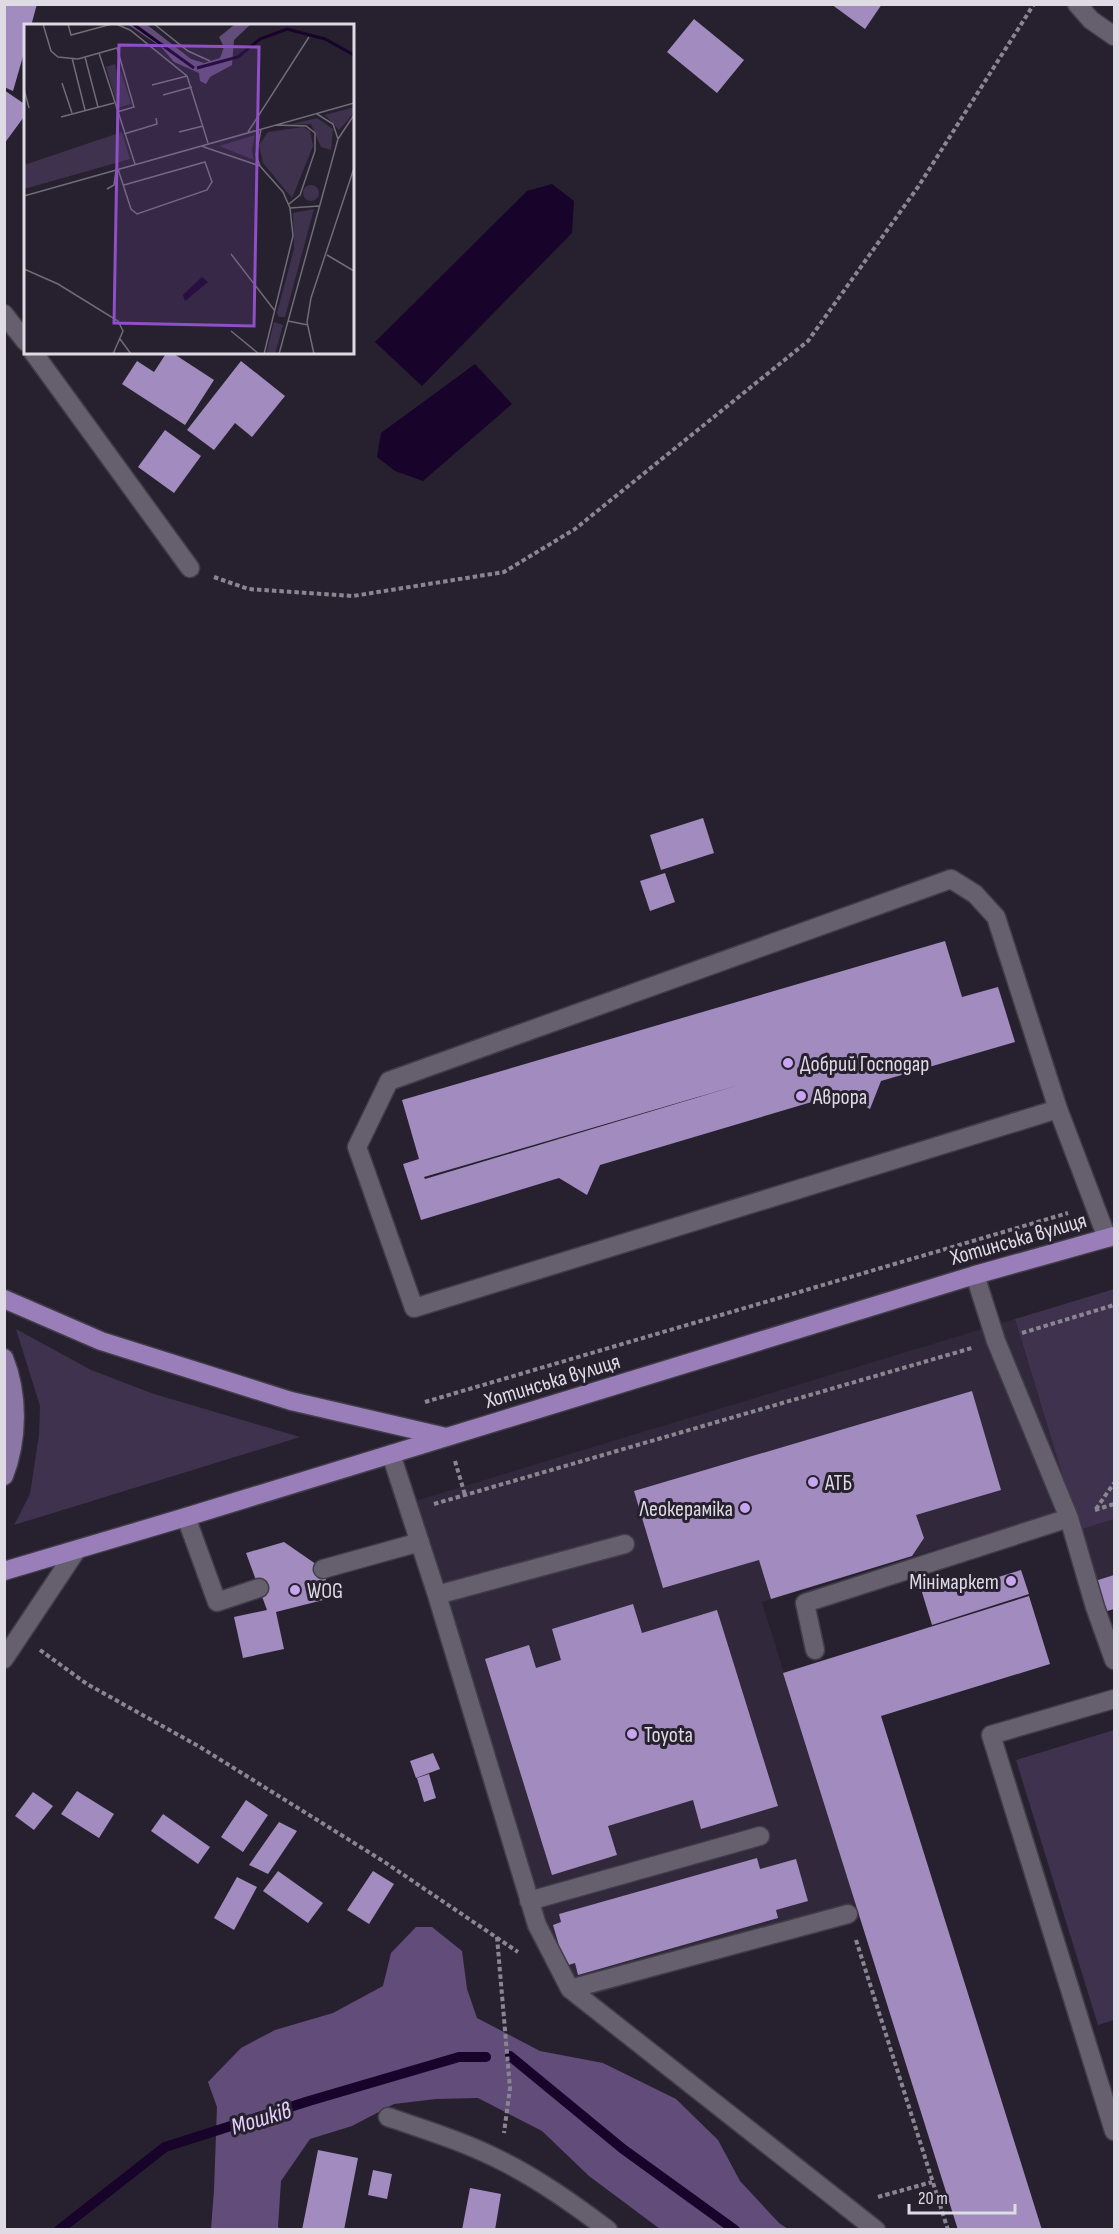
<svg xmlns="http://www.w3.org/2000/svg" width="1119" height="2234" viewBox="0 0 1119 2234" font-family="'Sofia Sans Condensed',sans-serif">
<rect width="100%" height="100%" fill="#27212f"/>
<path fill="#31283b" d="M1015,1319L1072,1508L762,1602L860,1918L572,2001L538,1904L412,1502Z
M1114,1519V1609L1104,1612L1079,1530Z"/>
<path fill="#3f324e" d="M1114,1289V1519L1079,1530L1015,1319Z
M16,1329L91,1370L154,1394L300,1437L14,1525L30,1494L39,1435L40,1406Z
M1114,1730V2020L1098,2025L1016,1760Z"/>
<path fill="#624c7a" d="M416,1927H432L462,1951L467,1989L477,2018L540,2051L603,2063L676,2099L718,2140L740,2181L779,2223L788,2229H660L589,2176L542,2131L478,2098L436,2099L394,2104L352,2126L310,2139L281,2181L278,2227L280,2229H211L214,2190L217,2107L208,2082L241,2048L275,2030L333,2013L383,1986L391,1953Z"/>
<path fill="#18032a" d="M552,184L574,201L572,233L422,386L375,342L527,191Z
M475,364L512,404L423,481L395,471L377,457L381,433Z"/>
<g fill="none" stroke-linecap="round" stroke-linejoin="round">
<path stroke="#18032a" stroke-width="10" d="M510,2056L623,2149L735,2230
M59,2230L165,2147L309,2101L459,2057H486"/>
</g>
<path fill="#a28bbe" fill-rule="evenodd" d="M4,4H37L31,26H26V46L13,91L4,87Z
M831,4H882L865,29Z
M694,19L744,60L717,93L667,52Z
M4,90L26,105V114L4,144Z
M167,352H171L214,380L185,425L122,384L137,361L154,372Z
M241,361L285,396L252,437L235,423L214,450L187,430Z
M165,430L201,456L174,493L138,467Z
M703,818L714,853L661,870L650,835Z
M665,873L675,902L650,911L640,881Z
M945,941L962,997L998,987L1015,1042L881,1081L870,1109L842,1093L600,1165L587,1195L559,1178L421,1220L403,1164L419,1159L402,1100ZM739,1085L425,1179L424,1177Z
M972,1391L1001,1490L916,1515L924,1538L912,1556L771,1599L759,1560L663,1588L634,1491Z
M284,1542L323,1569L331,1598L276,1612L284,1649L243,1658L234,1617L267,1610L246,1553Z
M1021,1570L1029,1594L932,1625L921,1589L953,1579L956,1590Z
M1114,1575V1609L1104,1612L1095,1581Z
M1029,1596L1050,1664L881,1716L1042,2230H958L783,1673Z
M633,1604L642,1633L717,1610L778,1806L701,1829L693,1800L608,1826L617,1855L552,1875L485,1659L529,1645L536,1668L561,1660L552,1629Z
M433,1753L440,1769L416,1778L410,1761Z
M429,1774L436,1798L424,1802L417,1778Z
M77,1791L114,1814L99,1838L61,1814Z
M33,1792L53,1806L34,1830L15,1816Z
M246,1800L268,1815L243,1852L221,1837Z
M163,1814L210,1847L198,1864L151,1831Z
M279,1822L297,1831L268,1874L249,1865Z
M757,1858L760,1869L796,1859L808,1901L776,1910L778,1918L578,1975L575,1963L565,1966L553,1925L561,1922L559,1914Z
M278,1871L323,1903L308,1923L263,1891Z
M373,1871L394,1884L369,1924L347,1910Z
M237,1877L257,1887L234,1930L214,1918Z
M318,2150L358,2158L344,2230H302Z
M373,2170L392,2174L387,2199L368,2195Z
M470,2188L501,2194L495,2230H462Z"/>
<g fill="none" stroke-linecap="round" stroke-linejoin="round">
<defs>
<path id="service" d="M1058,1109L414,1308L357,1147L389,1081L951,879L975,894L996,917L1058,1109L1107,1238
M975,1275L996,1341L1069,1518L1095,1607L1114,1660
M391,1454L437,1595L537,1925L570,1989L876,2230
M186,1517L217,1602L259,1588
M323,1569L420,1542
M437,1595L625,1544
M815,1650L805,1603L1069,1518
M1114,1699L991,1735L1114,2131
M529,1901L760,1836
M570,1989L848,1914"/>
<path id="minor" d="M1077,4L1091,20L1114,36
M4,314L26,342
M33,352L190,568
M4,1659L76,1551
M388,2117C426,2130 465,2142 500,2160C539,2179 574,2204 608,2230"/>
<path id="primary" d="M4,1358C19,1395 18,1440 4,1476"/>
<path id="trunk" d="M4,1299L101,1341L291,1401L446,1437
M4,1571L186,1517L975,1275L1114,1236"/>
</defs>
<use href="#service" stroke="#413d48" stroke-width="21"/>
<use href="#minor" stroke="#413d48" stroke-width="21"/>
<use href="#primary" stroke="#413d48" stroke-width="21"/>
<use href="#trunk" stroke="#413d48" stroke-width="21"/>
<path stroke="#8a8691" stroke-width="4" stroke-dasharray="4.5 3" stroke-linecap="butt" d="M214,577L248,589L353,596L504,572L575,529L808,341L918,187L1034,4
M1022,1333L1114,1305
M425,1402L1068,1213
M455,1461L465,1495
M434,1504L972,1348
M1096,1509L1114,1483
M1095,1510L1114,1504
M40,1650L87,1684L200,1747L383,1861L518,1952
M497,1937L510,2088L504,2133
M856,1940L948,2230
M878,2197L932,2182"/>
<use href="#service" stroke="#655f6e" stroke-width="18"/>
<use href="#minor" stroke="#655f6e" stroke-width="18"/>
<use href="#primary" stroke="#8c76a6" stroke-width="18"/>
<use href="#trunk" stroke="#997eb9" stroke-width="18"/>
</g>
<g fill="#c7a6ef" stroke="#27212f" stroke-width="2">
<circle cx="788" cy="1063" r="6"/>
<circle cx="801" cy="1096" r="6"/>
<circle cx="813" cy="1482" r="6"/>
<circle cx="745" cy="1508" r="6"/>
<circle cx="1011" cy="1581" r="6"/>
<circle cx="295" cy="1590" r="6"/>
<circle cx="632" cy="1734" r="6"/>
</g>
<g text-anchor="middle" stroke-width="6" stroke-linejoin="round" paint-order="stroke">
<g font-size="22" fill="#dedbe4" stroke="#27212f" text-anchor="start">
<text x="800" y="1071">Добрий Господар</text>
<text x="813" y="1104">Аврора</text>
<text x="825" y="1490">АТБ</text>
<text x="733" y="1516" text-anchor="end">Леокераміка</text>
<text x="999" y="1589" text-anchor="end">Мінімаркет</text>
<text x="307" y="1598">WOG</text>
<text x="644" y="1742">Toyota</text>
</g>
<g font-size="22" fill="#dedbe4" stroke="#27212f">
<text transform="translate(1018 1238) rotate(-16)" y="8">Хотинська вулиця</text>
<text transform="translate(552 1380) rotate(-17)" y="8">Хотинська вулиця</text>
</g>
<g font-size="24" font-style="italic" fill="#e5d1fe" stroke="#27212f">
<text transform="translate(261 2118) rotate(-17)" y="8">Мошків</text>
</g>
</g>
<g transform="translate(24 24)">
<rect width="330" height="330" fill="#27212f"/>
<path d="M91,40L93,48L97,47L107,80L94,84L82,43ZM330,83V89L315,106L301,91ZM293,94L309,105L307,126L297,123L287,100L264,101ZM279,103L286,107L289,122L268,174L239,139L235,121L244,108ZM98,108L106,135L0,165V141ZM231,111L228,126L230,136L195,122ZM279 169a8 8 0 1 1 16 0a8 8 0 1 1-16 0ZM290,185L261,293H255L253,289L270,225L269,189ZM250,298L259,301L251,330H242Z" fill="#3f324e"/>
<path d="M103,0H122L167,35L180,39L196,34L200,23L195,13L210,1L227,0L210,16L208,41L186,53L182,60L176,57L175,49L150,38L137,23Z" fill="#624c7a"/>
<path d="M178,253L184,258L161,277L159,271Z" fill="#18032a"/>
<path fill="none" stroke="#18032a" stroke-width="3" d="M109,0L170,44M173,44L214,33L236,15L263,5L301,15L330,31"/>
<path fill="none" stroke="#706b77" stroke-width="1.5" d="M19,0L27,27L34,33L54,35L93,24L110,83L93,88M44,0L47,11L88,0M92,0L106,6L163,52L184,119M130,0L164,27L186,37M75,29L111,140M61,33L74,83M48,34L61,86M38,59L48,89M128,61L163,52M0,65L5,84M139,71L168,63M37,93L90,79M252,101L282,102L291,109V127L276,171L265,180M237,105L232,131L236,142L259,168L266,184L269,212L240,330M155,108L179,102M224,108L285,13M100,110L133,100L132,94M314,115L330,91M177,122L236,142M94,145L107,185L113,190L183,166L188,158L181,138L100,161M83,165L90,161L92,146M0,172L330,79M266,184L295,182M207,230L251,287M303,231L330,247M0,245L34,260L94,297L99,307L89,330M264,297L284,301M207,307L235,330M96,315L107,330M255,330L314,115L309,100L293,90M290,330L283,298L287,274L330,144"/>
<path fill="#8f4fc6" fill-opacity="0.15" stroke="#8f4fc6" stroke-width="3" d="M95,21L235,23L230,302L90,299Z"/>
<rect width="330" height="330" fill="none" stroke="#dedbe4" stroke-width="3"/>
</g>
<rect width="1119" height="2234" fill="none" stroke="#dedbe4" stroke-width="12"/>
<path d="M909 2204v9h106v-9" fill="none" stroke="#dedbe4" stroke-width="3"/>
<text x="918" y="2204" font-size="18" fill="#dedbe4" stroke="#27212f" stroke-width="4.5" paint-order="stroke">20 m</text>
</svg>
